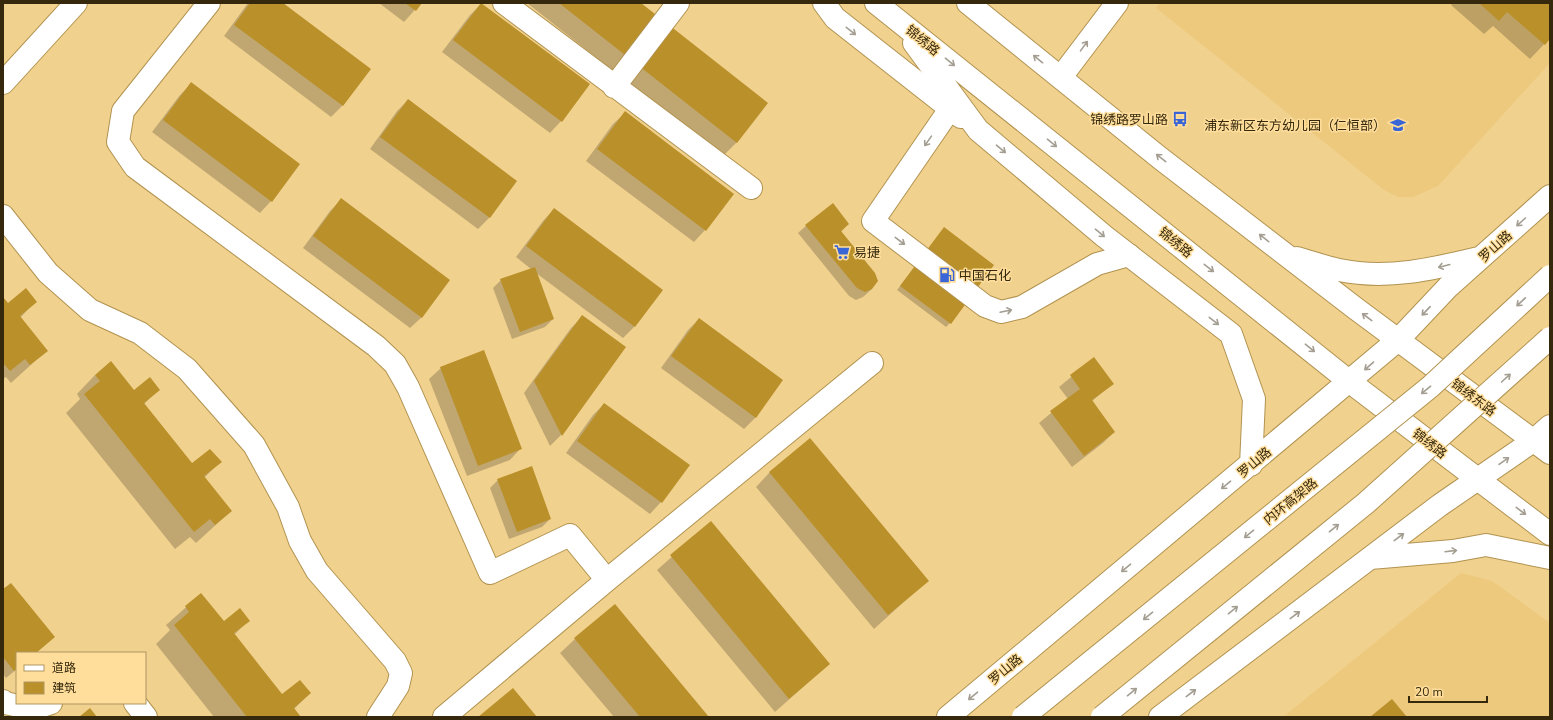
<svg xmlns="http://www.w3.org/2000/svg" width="1553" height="720" viewBox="0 0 1553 720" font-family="'Nunito Sans','Noto Sans SC',sans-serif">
<rect width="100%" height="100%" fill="#f1d18e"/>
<path fill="#edc97e" d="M1160,3H1550V63L1438,186L1413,197H1398L1384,190L1156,8Z
M1461,573L1492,581L1550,623V717H1283Z"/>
<path fill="#0003" d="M248,3H282L370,69L342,106L331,117L224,36Z
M379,3H421L404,22Z
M527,3H640L737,142L722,157Z
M1452,3H1550V38L1530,59L1493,26L1484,34L1451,5Z
M481,4L589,85L561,121L550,133L442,52L470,15Z
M191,84L299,165L271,201L260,213L152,132L180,95Z
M408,100L516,181L489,218L478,229L370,149L397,111Z
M625,113L732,194L705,230L694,242L586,161L613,124Z
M341,200L422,317L410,328L303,248L330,211Z
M554,209L661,290L634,327L623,338L536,273L553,319L545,327L512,339L493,288L501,280L531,269L516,257L543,221Z
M848,224L841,232L872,289L863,297L856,300L849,296L798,233L806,226Z
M941,232L950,323L946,327L897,290Z
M3,298L8,304L35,302L20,318L46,351L11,383L6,377L3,379Z
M583,316L625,347L561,435L550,446L524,393L571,328Z
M699,319L756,417L744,429L661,368L688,330Z
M1094,358L1112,384L1091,402L1114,432L1103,443L1072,467L1039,423L1068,399L1059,387Z
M441,368L521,448L510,460L467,476L429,379Z
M95,375L134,392L158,390L144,404L192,464L220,462L204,478L231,511L196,543L190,537L175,549L66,413L80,399L77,394Z
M604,404L688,465L661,502L650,514L566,453L593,415Z
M770,472L927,581L874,629L756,487Z
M498,480L550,519L542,527L509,539L490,488Z
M711,522L829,664L775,712L657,570Z
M3,590L54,637L36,653H17V669L6,678L3,674Z
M201,594L224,623L248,621L234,635L282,695L310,693L294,709L300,717H214L156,644L170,630L166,625Z
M575,639L708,717H614L560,653Z"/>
<path fill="#ba902a" d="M250,3H283L371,69L343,106L234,25Z
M405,3H422L416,11Z
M481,3L590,84L562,122L453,40Z
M559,3H641L768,103L737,143Z
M1479,3H1550V39L1545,45L1507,12L1499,21Z
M191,82L300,164L272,202L163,120Z
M408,99L517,181L490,218L380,137Z
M625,111L734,194L706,231L597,149Z
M341,198L450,280L422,318L313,236Z
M833,203L849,224L841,231L875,273L878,281L872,289L865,292L857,288L805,225Z
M554,208L663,290L635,327L526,246Z
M944,227L994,265L951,324L900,286Z
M535,267L554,319L520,332L500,279Z
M26,288L37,302L20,316L48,351L30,365L25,359L10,371L3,363V297L8,303Z
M582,315L626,347L562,436L534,381Z
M699,318L783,380L756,418L671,356Z
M484,350L522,449L478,466L440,367Z
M1094,357L1114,384L1092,400L1115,432L1084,456L1050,411L1080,389L1070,375Z
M111,361L134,390L150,377L160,390L144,403L192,463L210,449L222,462L204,476L232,511L215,525L210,519L194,532L84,394L100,381L95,375Z
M604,403L690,465L662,503L577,441Z
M810,438L929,581L888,615L769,472Z
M532,466L551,519L517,532L497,479Z
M711,521L830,664L789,699L670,555Z
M11,583L55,637L36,653H17V669L14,671L3,657V589Z
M201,593L224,621L240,608L250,621L234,633L282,694L300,680L311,693L294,708L301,717H247L174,625L189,612L185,606Z
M615,604L709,717H640L574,638Z
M513,688L537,717H478Z
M1392,699L1407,717H1370Z
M90,708L97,717H79Z"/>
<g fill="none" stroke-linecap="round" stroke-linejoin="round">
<defs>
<path id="minor" d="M209,3L123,111L118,142L135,167L376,346L395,364L408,387L490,573L570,535L607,580
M504,3L751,188
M824,3L835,18L961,117
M1061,77L1117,3
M3,83L76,3
M614,87L678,3
M950,109L873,221L985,306L1001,312L1022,307L1097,264L1129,255
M3,216L48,273L90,310L140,333L187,369L254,445L288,507L300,541L317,571L395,661L401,673L398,686L378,717
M3,701L5,703L33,709L51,703
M135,703L146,717
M444,717L607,580L872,363"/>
<path id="major" d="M876,3L1350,382L1550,534
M968,3L1160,158L1355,308L1550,453
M914,43L978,130L1104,236L1231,334L1254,399L1251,465
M1297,258C1311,262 1325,267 1339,270C1387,280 1433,269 1479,258
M1370,558L1453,551L1486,545L1550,558
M948,717L1398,340L1448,287L1550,196
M1160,717L1440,505L1533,441L1550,426"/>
</defs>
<use href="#minor" stroke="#b19351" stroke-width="24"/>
<use href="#major" stroke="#b19351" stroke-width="24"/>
<use href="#minor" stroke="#fff" stroke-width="22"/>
<use href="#major" stroke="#fff" stroke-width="22"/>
<defs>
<path id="highway-bridge" d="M1023,717L1430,387L1550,276
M1102,717L1366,503L1550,338"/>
</defs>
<use href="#highway-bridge" stroke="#b19351" stroke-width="24" stroke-linecap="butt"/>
<use href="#highway-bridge" stroke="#fff" stroke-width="22"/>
</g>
<defs><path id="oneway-shaft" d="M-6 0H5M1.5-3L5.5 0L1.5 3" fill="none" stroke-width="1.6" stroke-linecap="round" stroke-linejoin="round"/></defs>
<g stroke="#a49e92">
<use href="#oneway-shaft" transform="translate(851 31) rotate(38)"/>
<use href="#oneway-shaft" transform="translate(1084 46) rotate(-54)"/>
<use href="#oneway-shaft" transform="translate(1038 59) rotate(-141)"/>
<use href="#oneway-shaft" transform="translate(950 62) rotate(39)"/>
<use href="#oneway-shaft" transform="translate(928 141) rotate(125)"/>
<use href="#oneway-shaft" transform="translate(1052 143) rotate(39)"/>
<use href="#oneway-shaft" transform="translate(1001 149) rotate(40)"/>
<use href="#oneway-shaft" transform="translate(1161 158) rotate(-142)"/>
<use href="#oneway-shaft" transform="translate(1521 222) rotate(138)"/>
<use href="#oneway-shaft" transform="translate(1100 233) rotate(40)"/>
<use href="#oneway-shaft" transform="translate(1264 238) rotate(-142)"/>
<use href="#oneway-shaft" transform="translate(900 241) rotate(37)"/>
<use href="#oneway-shaft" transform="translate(1444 266) rotate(166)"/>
<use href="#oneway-shaft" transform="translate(1209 268) rotate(38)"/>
<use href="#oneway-shaft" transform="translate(1521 302) rotate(137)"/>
<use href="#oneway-shaft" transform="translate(1006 311) rotate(-12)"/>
<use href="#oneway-shaft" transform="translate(1426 311) rotate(133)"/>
<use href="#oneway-shaft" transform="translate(1367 317) rotate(-143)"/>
<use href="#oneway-shaft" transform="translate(1214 321) rotate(38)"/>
<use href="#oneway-shaft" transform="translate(1310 348) rotate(39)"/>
<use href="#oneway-shaft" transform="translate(1369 366) rotate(139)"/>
<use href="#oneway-shaft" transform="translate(1506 378) rotate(-42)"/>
<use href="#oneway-shaft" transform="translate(1426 390) rotate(141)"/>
<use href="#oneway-shaft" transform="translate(1504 461) rotate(-35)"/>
<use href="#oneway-shaft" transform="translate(1226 485) rotate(140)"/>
<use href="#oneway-shaft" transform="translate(1521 511) rotate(37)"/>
<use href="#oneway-shaft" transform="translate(1334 528) rotate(-39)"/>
<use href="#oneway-shaft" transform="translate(1249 534) rotate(141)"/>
<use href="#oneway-shaft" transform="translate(1399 537) rotate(-37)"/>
<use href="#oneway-shaft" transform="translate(1451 551) rotate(-7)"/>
<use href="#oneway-shaft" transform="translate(1126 568) rotate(140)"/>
<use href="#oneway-shaft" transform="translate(1233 610) rotate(-39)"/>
<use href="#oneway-shaft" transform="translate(1295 615) rotate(-37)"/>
<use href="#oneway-shaft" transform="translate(1148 616) rotate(141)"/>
<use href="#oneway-shaft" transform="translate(1132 692) rotate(-39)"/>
<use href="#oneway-shaft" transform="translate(1191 693) rotate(-37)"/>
<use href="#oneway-shaft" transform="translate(973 696) rotate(140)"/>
</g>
<defs>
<symbol id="bus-bare" viewBox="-9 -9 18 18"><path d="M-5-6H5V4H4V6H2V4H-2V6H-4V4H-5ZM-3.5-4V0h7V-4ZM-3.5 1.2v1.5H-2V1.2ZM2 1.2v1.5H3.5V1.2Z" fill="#3a65d6" stroke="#ffde9b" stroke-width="2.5" paint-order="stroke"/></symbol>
<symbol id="school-bare" viewBox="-9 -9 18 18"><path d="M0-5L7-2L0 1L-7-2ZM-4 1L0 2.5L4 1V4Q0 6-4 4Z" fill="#3a65d6" stroke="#ffde9b" stroke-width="2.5" paint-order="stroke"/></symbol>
<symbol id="supermarket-bare" viewBox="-9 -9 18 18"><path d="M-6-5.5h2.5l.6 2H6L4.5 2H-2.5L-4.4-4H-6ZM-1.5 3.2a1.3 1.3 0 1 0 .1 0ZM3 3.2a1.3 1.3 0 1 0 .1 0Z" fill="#3a65d6" stroke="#ffde9b" stroke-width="2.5" paint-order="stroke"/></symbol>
<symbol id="fuel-bare" viewBox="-9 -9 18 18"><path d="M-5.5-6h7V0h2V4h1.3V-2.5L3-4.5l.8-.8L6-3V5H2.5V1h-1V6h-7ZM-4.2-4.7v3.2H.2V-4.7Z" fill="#3a65d6" stroke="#ffde9b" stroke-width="2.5" paint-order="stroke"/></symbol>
</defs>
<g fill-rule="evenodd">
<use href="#bus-bare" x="1169" y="108" width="22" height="22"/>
<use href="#school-bare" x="1387" y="114" width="22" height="22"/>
<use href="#supermarket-bare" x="831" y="241" width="22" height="22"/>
<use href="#fuel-bare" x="936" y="264" width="22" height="22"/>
</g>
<g text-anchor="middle" stroke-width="3" stroke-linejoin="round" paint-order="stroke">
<g font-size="13" fill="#35280c" stroke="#ffde9b">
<text transform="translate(923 40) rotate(39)" y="5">锦绣路</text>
<text transform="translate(1176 242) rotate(39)" y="5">锦绣路</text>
<text transform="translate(1495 246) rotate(-42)" y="5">罗山路</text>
<text transform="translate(1474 397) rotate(37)" y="5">锦绣东路</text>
<text transform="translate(1430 443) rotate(38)" y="5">锦绣路</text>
<text transform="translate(1254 462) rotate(-40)" y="5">罗山路</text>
<text transform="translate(1290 501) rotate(-39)" y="5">内环高架路</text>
<text transform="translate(1005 669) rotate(-40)" y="5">罗山路</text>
</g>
<g font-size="13" fill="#35280c" stroke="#ffde9b" text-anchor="end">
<text x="1168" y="124">锦绣路罗山路</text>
<text x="1386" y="130">浦东新区东方幼儿园（仁恒部）</text>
<text x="854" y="257" text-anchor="start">易捷</text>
<text x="959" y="280" text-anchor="start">中国石化</text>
</g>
</g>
<rect width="1553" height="720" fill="none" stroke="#35280c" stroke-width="8"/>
<rect x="16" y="652" width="130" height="52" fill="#ffde9b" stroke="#ae9562"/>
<rect x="24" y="665" width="20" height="6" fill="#ffffff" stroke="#ae9562"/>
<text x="52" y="672" font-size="12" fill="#35280c">道路</text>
<rect x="24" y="682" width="20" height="12" fill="#ba902a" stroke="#ae9562"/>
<text x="52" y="692" font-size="12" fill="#35280c">建筑</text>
<path d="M1409 696v6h78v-6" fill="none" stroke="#35280c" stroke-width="2"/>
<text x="1415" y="696" font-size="12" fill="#35280c" stroke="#ffde9b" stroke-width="3" paint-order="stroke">20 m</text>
</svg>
